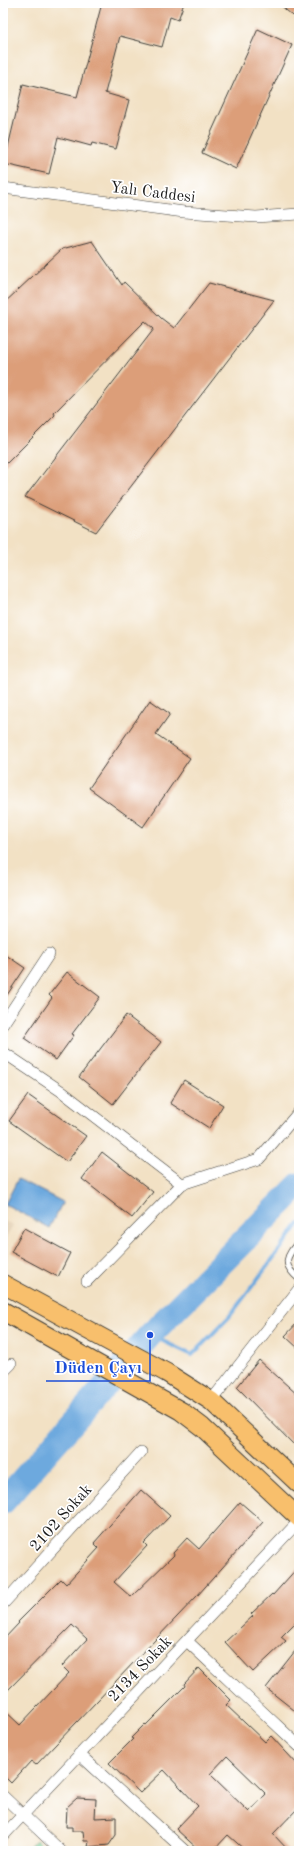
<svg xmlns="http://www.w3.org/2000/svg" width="302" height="1854" viewBox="0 0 302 1854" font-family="'Old Standard TT',serif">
<rect width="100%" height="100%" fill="#fff"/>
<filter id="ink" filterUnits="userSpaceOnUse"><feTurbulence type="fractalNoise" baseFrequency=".025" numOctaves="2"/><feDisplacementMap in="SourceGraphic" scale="8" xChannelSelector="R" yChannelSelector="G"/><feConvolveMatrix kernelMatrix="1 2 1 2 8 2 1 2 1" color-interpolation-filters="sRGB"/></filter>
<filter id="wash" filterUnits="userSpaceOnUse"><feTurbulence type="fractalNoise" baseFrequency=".012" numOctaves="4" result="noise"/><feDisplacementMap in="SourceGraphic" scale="16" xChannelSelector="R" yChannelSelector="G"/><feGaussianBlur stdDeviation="0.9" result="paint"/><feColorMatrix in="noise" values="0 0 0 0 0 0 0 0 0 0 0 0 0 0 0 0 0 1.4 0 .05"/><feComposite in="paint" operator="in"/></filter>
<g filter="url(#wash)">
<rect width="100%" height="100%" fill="#f2e1c4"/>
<path fill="#e3d0b4" d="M3,1220L13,1226L3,1243Z"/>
<path fill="#76ce94" stroke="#497558" d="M36,1840L47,1851H26Z"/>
<path fill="#6da9de" stroke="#44627d" d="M18,1179L63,1202L49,1228L5,1204Z"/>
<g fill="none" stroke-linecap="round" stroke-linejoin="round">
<path stroke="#6da9de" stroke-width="4" d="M150,1335L192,1355L229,1317L299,1224"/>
<path stroke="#6da9de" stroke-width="25" d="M3,1502L150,1335L299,1185"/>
</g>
<g id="blocks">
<path fill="#dc9e79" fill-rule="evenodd" d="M102,3H184L178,20L170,17L162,47L120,36L105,93L129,100L116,149L92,143L91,146L58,137L49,174L4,164L23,84L77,97Z
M278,3H299V9L293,16Z
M258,29L292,45L236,169L202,153Z
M92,241L122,285L124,282L161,318L174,328L209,283L274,300L96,532L25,497L154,329L145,321L54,413L55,415L3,467V304L62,249Z
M150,700L170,714L156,734L190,758L143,827L89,788Z
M3,953L25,968L3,1001Z
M67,972L100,997L72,1034L74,1035L56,1060L24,1038L52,998L49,995Z
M126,1015L161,1042L113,1104L79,1077Z
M184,1080L223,1105L209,1128L170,1103Z
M28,1095L86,1136L67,1162L9,1121Z
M102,1152L153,1192L132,1218L82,1179Z
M24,1228L70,1253L58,1277L11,1252Z
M299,1321V1349L285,1336Z
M259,1360L299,1396V1450L237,1387Z
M141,1490L170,1516L144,1543L147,1546L114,1582L131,1597L174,1555L173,1553L187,1538L199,1549L240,1502L263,1522L197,1596L36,1765L31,1761L11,1783L3,1775V1709L20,1725L69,1673L62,1666L87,1639L72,1625L3,1695V1640L19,1623L18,1622L61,1579L66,1584L99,1548L94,1543Z
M299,1566V1619L281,1637L286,1641L253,1672L225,1642L253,1616L251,1614L272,1594L273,1595Z
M299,1646V1714L266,1688Z
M199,1668L231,1700L226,1705L265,1742L271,1736L299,1766V1807L273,1834L289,1851H246L228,1835L213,1851H200L176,1829L198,1806L164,1770L140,1793L109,1763L133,1739L131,1738L145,1724L146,1725L185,1686L184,1684ZM227,1756L266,1794L249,1812L210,1774Z
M77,1798L96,1799L95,1818L116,1817V1835L109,1845L88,1847L89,1841H84L83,1831H72V1827H66L67,1807Z"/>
</g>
</g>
<g filter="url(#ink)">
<use href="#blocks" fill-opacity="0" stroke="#3c3a35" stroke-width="1"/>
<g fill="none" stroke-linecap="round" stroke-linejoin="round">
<defs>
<path id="service" d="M299,1241C286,1257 281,1264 299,1279"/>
<path id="minor" d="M3,188L184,212L256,217L299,214
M3,1024L49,954
M3,1052L61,1091L182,1184L87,1281
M182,1184L259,1159L299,1112
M3,1372L11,1364
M211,1401L299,1289
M3,1604L141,1452
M187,1641L299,1746
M79,1754L185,1851
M3,1796L61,1851
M3,1836L299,1521"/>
<path id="primary" d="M3,1284L167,1373L211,1401L299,1484
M3,1311L181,1411L202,1427L299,1518"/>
</defs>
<use href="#service" stroke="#3c3a35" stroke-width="7"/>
<use href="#minor" stroke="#3c3a35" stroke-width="12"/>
<use href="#primary" stroke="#3c3a35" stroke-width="20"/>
<use href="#service" stroke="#fff" stroke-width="5.5"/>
<use href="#minor" stroke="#fff" stroke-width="11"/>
<use href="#primary" stroke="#f8bf6c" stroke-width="18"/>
</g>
</g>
<g text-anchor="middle" stroke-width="3.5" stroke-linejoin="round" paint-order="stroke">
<g font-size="16" fill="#1c1c1c" stroke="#fff">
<text transform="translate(153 191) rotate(7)" y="6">Yalı Caddesi</text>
<text transform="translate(60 1517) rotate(-48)" y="6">2102 Sokak</text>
<text transform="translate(139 1668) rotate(-46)" y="6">2134 Sokak</text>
</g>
</g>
<path fill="none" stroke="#1d4ed8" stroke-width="1.5" d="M150 1335L150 1381H46"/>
<circle fill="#1d4ed8" stroke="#fff" stroke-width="1.5" cx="150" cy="1335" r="4"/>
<g font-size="17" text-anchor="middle" font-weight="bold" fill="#1d4ed8" stroke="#fff" stroke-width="3.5" stroke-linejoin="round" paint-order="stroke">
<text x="98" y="1373">Düden Çayı</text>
</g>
<rect width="302" height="1854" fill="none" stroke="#fff" stroke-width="16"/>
</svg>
